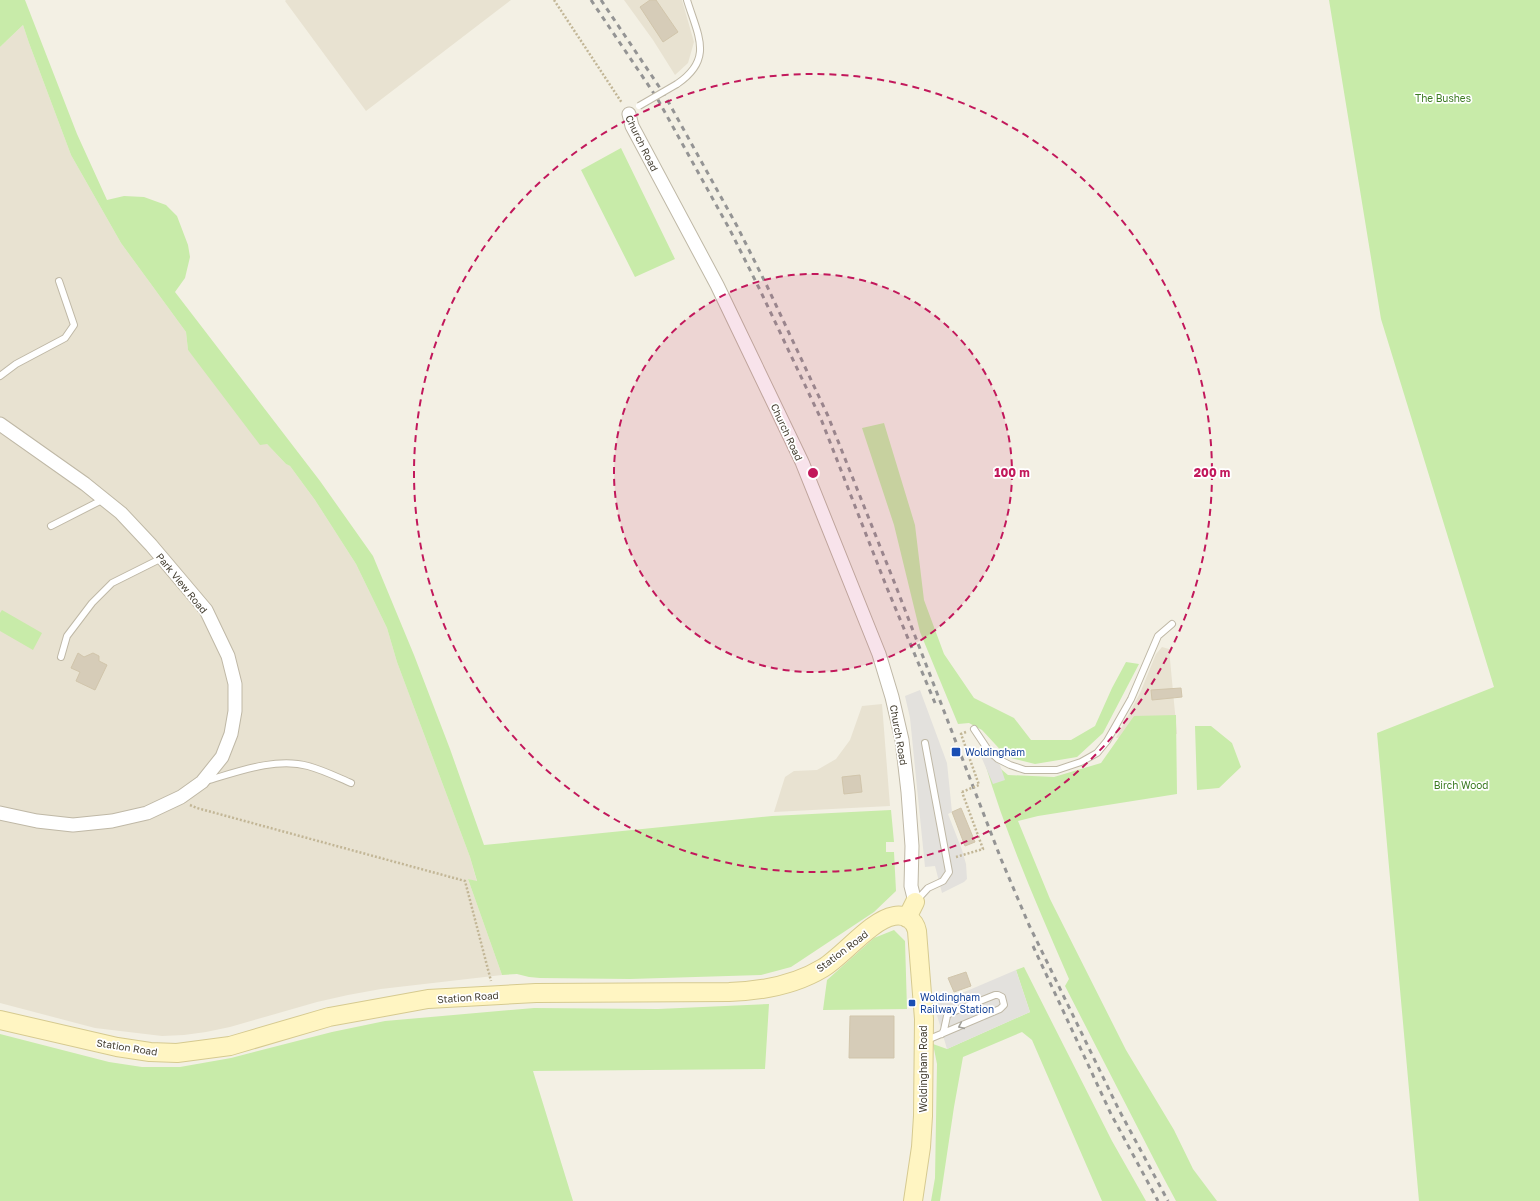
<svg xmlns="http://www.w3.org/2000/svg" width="1540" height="1201" viewBox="0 0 1540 1201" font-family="'Golos Text',sans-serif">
<rect width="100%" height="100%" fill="#f3f0e4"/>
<path fill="#e8e2d1" d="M286,0H511L366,111L285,1Z
M624,0H682L694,42L688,63L675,75L653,40Z
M23,25L29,43L71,155L121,243L186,332L188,350L267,444L286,464L290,466L315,500L356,564L387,628L397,662L470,857L477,882L468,879L502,975L381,989L348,995L317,1002L230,1027L206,1032L184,1035L162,1036L95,1028L0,1003V47Z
M1162,647L1169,649L1177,734L1116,738L1140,693L1156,654Z
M882,704L890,806L774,812L785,777L794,771L817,770L836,759L850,740L862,706Z"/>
<path fill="#c8eba9" d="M0,0H25L77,134L107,200L124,196L144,197L166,205L177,216L188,245L190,257L185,278L175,292L320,481L373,556L414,655L450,749L484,845L772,816L891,810L894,842H886V852H894L896,891L874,912L791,967L761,975L630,979L540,978L529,977L517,974L502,975L468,879L477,881L470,857L397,662L387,628L356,564L315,500L290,466L286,464L267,444L260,445L188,350L186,332L121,243L71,155L29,43L23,25L0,47Z
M1329,0H1540V1201H1419L1377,733L1494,687L1381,319Z
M621,148L675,259L635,277L581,170Z
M884,423L915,525L924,600L944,654L974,698L1014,718L1031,740H1071L1095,726L1112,688L1126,662L1139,664L1103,733L1077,757L1035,764L1007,757L982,730L969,723L958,724L920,632L894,525L862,428Z
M2,610L42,633L33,650L0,631V613Z
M1176,715L1177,794L1038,816L1018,821L1050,899L1126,1050L1174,1130L1193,1169L1217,1201H1176L1161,1173L1065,986L1069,979C1037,905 1004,831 982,753L1008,775L1054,777L1101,763L1134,716Z
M1195,726H1211L1232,743L1241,767L1219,788L1197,790Z
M894,930L905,941L907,1009L823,1010L827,980L874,938Z
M1024,967L1112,1141L1146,1201H1102L1032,1040L1022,1032L963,1057L954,1107L940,1201H931L935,1178L937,1064L933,1044L947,1049L1030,1012L1016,970Z
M769,1004L765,1069L533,1071L573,1201H0V1034L109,1062L142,1067H180L231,1058L332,1032L385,1021L534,1008L658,1009Z"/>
<path fill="#e3e1dd" d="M920,690L947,763L952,812L948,814L962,850L966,864L967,879L964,882L942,893L935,866L925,867L910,718L905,696Z
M980,754L990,756L1000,765L1005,780L993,784Z
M1016,970L1030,1012L947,1049L934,1005Z"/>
<path fill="#d6ccb8" stroke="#d1c5ab" d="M650,0H656L678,32L663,42L640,7Z
M78,653L84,657L93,653L99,656V661L107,665L95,690L76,681L80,672L71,668Z
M1181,688L1182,697L1152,700L1151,690Z
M860,775L862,792L844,794L842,777Z
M961,808L975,842L965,846L952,812Z
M966,972L971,986L954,992L948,978Z
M850,1016H894V1058H849Z"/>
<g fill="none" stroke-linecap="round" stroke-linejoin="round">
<defs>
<path id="lane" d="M677,84C714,59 698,36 687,0
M0,376L16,364L65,338L74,325L59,281
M51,526L104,499
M61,657L67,636L92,603L112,583L162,558
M974,729L988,750L998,759L1010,765L1025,770H1057L1081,762L1097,753L1107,741L1131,699L1158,636L1172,624
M206,781C237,772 276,757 308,766C323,770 337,777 351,783
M916,901L928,888L943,881L949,872L925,743
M927,1040L1000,1009L1004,1005L1002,997L998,995H995L950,1013L947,1016L944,1030L942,1034"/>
<path id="street" d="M629,114L632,126L717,285L802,462L879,654L892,697L902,740L908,792L912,846L911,886L915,902
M0,424L85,484L121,513L151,545L206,610L228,656L235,684V711L231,734L222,757L202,782L181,797L147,813L112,821L73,825L37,821L0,813"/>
<path id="secondary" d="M907,918L915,902
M0,1020L117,1047L150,1052L177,1053L230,1046L329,1017L428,999L536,993L729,992C761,991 795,985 823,968C844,955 871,920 894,916C905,914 915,920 917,931L924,1019L923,1116L921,1147L913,1201"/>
</defs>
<use href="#lane" stroke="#bfb8a6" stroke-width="8"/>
<use href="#street" stroke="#bfb8a6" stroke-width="15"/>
<use href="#secondary" stroke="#d6ca90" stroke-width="20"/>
<path stroke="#c2b696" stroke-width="2.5" stroke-dasharray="2 2" stroke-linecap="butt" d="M554,0L622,103
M966,732L961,734L979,785
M190,805L197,808L465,881L491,981
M956,857L983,849L962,792"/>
<use href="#lane" stroke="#fff" stroke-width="6"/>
<use href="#street" stroke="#fff" stroke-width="13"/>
<use href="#secondary" stroke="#fff5c2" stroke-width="18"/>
<path stroke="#949494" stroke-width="3" stroke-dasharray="5 5" stroke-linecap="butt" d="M591,0L657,98L730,230L760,290L821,419L887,588L935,703
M601,0L664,94L737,226L767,286L828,416L895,584L1001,859L1029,925L1119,1110L1168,1201
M1033,946L1111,1114L1158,1201"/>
<defs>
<path id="lane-bridge" d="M639,106L677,84"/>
</defs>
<use href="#lane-bridge" stroke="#bfb8a6" stroke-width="8" stroke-linecap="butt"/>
<path stroke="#c2b696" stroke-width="2.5" stroke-dasharray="2 2" stroke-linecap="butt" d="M962,792L979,785"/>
<use href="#lane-bridge" stroke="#fff" stroke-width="6"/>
</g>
<defs><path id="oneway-chevron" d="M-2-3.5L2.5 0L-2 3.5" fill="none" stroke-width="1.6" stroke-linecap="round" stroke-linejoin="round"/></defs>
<use stroke="#a2a099" href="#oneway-chevron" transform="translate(961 1026) rotate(156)"/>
<circle cx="813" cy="473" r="199" fill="#c2185b" fill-opacity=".12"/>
<g fill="none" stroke="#c2185b" stroke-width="2" stroke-dasharray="7 5">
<circle cx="813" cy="473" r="199"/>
<circle cx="813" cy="473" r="399"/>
</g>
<g fill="#1a4fb4" stroke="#fff" stroke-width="1.5">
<rect x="951" y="747" width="10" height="10" rx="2"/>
<rect x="908" y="999" width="8" height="8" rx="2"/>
</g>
<g text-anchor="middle" stroke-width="3.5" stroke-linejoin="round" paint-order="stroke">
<g font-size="10" fill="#3d7b23" stroke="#fff">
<text x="1443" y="102">The Bushes</text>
<text x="1461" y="789">Birch Wood</text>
</g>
<g font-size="10" fill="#464033" stroke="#fff">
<text transform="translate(642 143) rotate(64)" y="4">Church Road</text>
<text transform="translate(787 432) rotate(65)" y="4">Church Road</text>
<text transform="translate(182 583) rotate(51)" y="4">Park View Road</text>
<text transform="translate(899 735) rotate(80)" y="4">Church Road</text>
<text transform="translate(842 951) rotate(-37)" y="4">Station Road</text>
<text transform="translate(468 997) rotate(-4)" y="4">Station Road</text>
<text transform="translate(127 1047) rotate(9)" y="4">Station Road</text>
<text transform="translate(923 1069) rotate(-90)" y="4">Woldingham Road</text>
</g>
<g font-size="10" fill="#164399" stroke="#fff" text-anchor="start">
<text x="965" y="756">Woldingham</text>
<text x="920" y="1001">Woldingham<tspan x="920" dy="12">Railway Station</tspan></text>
</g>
</g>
<circle cx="813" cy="473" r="6" fill="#c2185b" stroke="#fff" stroke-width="2"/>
<g font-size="12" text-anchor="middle" font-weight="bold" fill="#c2185b" stroke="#fff" stroke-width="3.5" stroke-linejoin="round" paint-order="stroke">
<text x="1012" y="477">100 m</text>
<text x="1212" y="477">200 m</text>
</g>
</svg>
